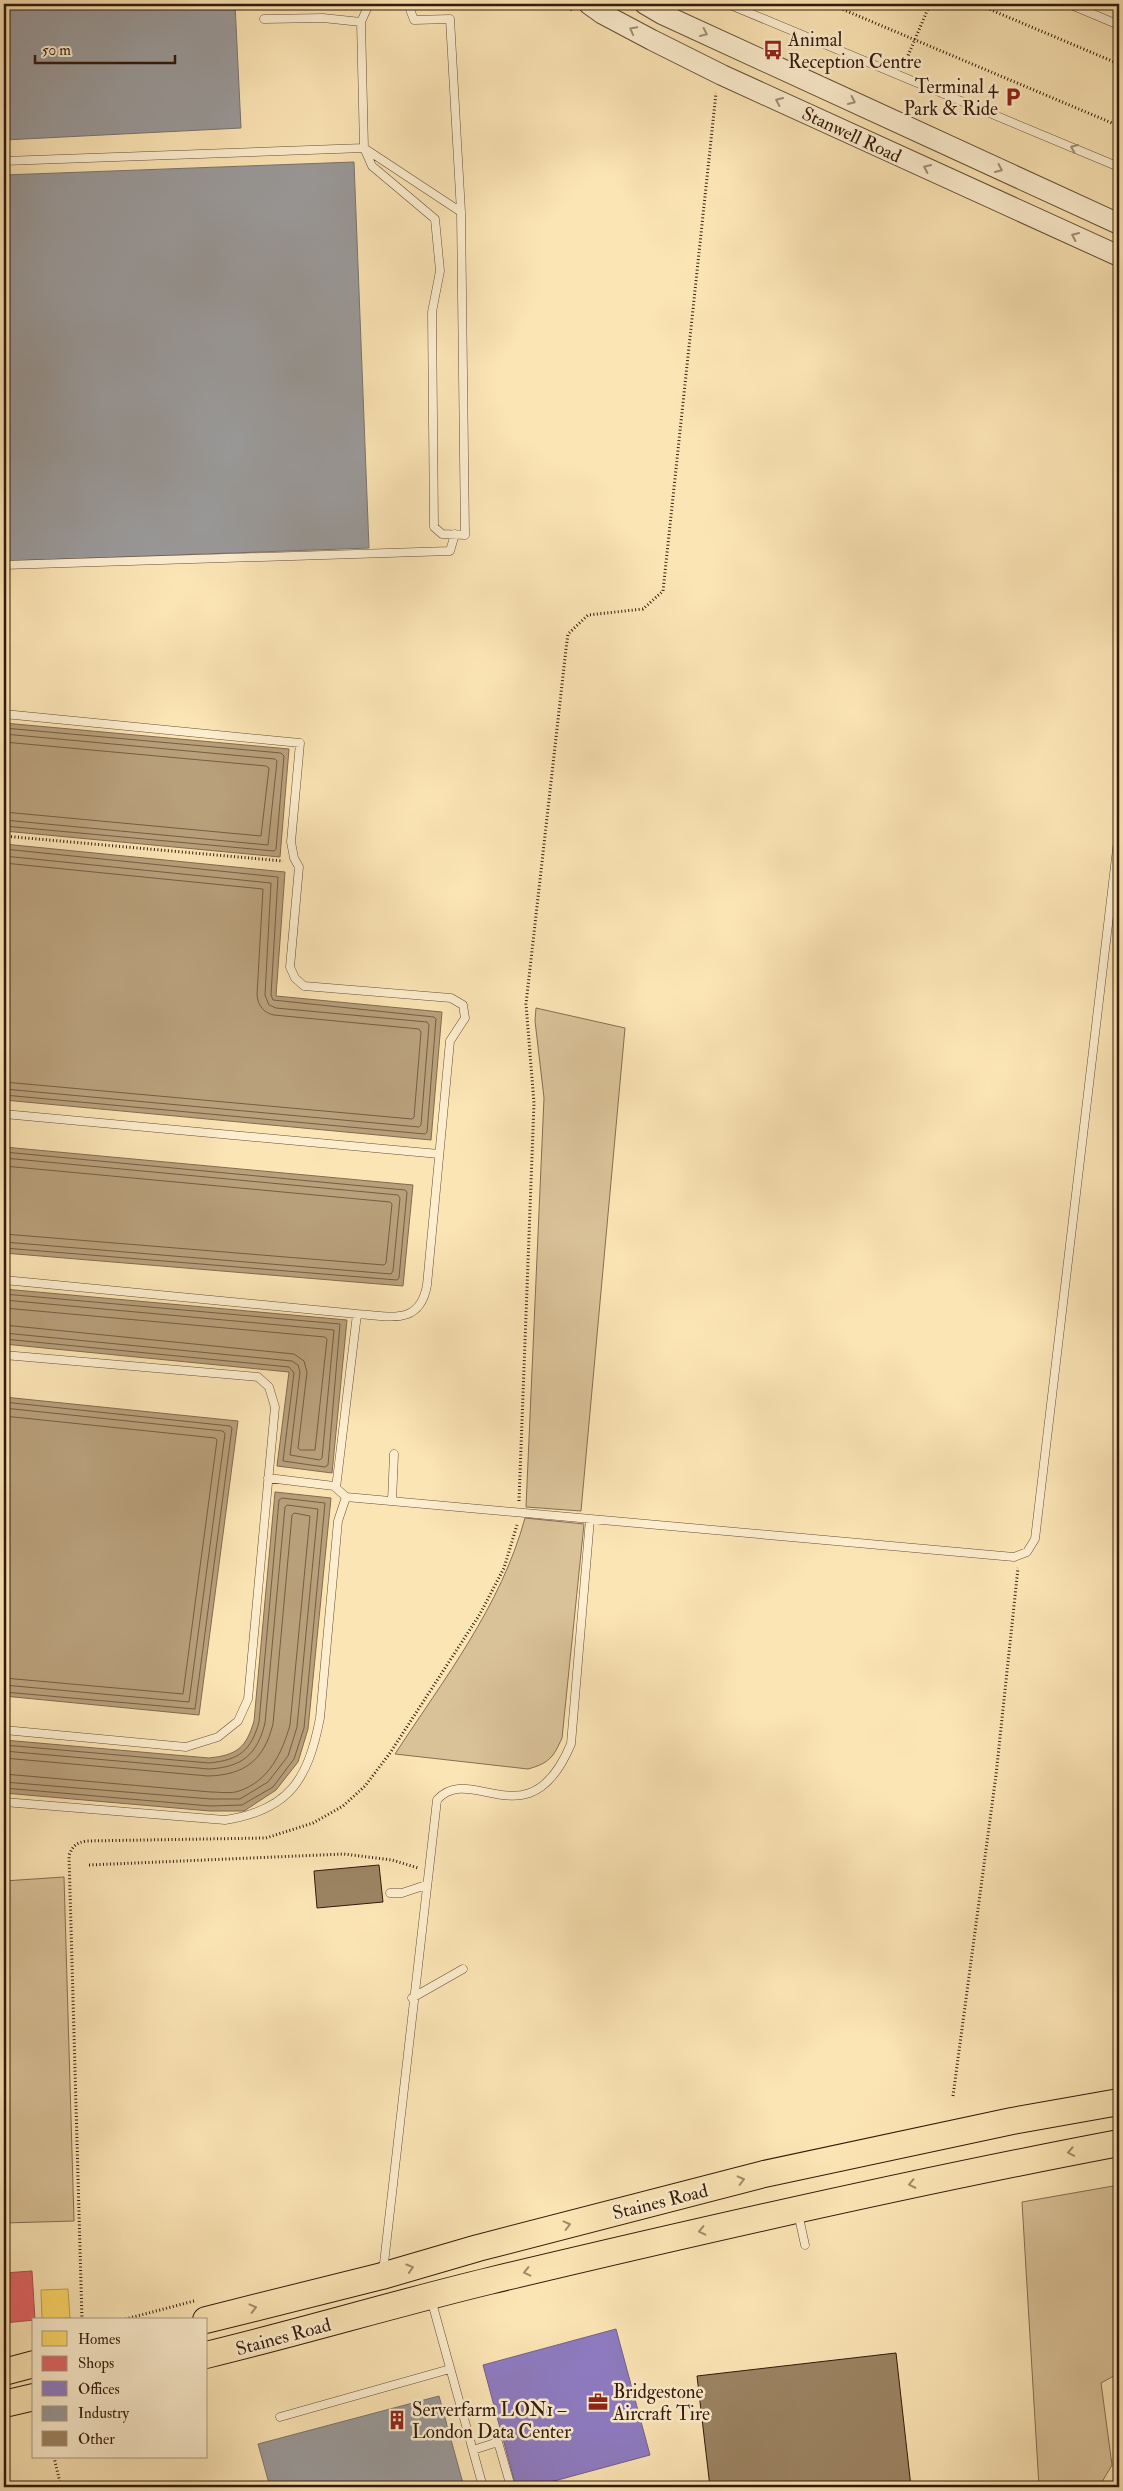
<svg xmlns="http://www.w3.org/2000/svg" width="1123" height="2491" viewBox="0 0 1123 2491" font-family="'IM FELL Double Pica',serif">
<rect width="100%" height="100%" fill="#fce5b5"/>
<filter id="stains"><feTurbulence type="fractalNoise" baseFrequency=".004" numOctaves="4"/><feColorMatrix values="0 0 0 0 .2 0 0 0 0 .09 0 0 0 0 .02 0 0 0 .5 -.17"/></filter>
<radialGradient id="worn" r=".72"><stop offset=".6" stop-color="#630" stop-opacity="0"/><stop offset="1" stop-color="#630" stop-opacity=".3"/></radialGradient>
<path fill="#dac298" stroke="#866e52" d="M536,1008L625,1028L581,1511L526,1507L544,1098L535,1021Z
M525,1518L584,1524L562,1738C553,1758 549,1763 528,1769L395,1754C444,1679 501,1606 525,1518Z
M64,1877L74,2221L4,2223V1881Z
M1119,2185V2373L1101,2383L1112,2465L1099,2487H1039L1022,2202Z"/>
<path fill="#b8a07b" stroke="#836a4e" d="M4,723L289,749L280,857L4,831Z
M4,844L285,872L276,996L442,1012L431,1140L4,1100Z
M4,1147L413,1185L403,1286L4,1253Z
M4,1289L347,1320L332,1473L277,1466L289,1372L4,1344Z
M4,1397L238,1421L199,1715L4,1696Z
M275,1492L331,1498L308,1729L298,1762L276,1790L244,1811H210L4,1793V1740L209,1758C237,1755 246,1748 254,1721Z"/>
<path fill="#ffd966" stroke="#c2a04b" d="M68,2289L70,2318L42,2319L41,2290Z"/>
<path fill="#e06666" stroke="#ac4f4b" d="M32,2271L35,2320L4,2323V2273Z"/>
<path fill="#8e7cc3" stroke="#735f8c" d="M616,2329L650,2455L532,2487H516L483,2365Z"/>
<path fill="#999" stroke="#7a736e" d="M4,4H235L241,128L4,140Z
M354,162L369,548L9,561L4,425V175Z
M439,2396L464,2487H270L258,2444Z"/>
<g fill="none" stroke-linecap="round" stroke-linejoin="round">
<path stroke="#765d43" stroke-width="1" d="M4,728L281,753L284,756L276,849L274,851L4,826
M4,734L275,759L277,761L268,845L4,820
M4,742L266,766L269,768L261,836L4,812
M4,849L278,877L271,995L273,1000L434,1017L436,1019L427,1132L425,1134L4,1095
M4,856L271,883L265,995L269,1005L276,1008L427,1022L429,1025L421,1125L419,1127L4,1089
M4,863L263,889L257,995C258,1006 264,1013 274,1015L419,1029L421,1032L414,1117L412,1119L4,1082
M4,1152L405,1190L407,1192L399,1278L397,1280L4,1248
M4,1158L398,1195L400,1198L393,1271L391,1274L4,1242
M4,1166L390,1202L392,1204L386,1263L384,1265L4,1234
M4,1294L340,1324L328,1465L325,1467L283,1461L294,1373L289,1367L4,1339
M4,1300L334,1330L322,1458L320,1460L290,1455L300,1372L298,1365L292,1361L4,1333
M4,1308L325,1337L327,1339L315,1450H300L298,1448L307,1372L304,1361L294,1354L4,1325
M4,1402L230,1426L232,1428L195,1709L4,1692
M4,1408L223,1431L225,1434L189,1702L4,1685
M4,1416L215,1438L217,1440L183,1694L4,1678
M4,1745L209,1763C239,1760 251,1751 259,1722L279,1500L282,1498L325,1503L304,1728L294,1759L273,1787L242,1805L210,1806L4,1788
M4,1751L209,1769C242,1767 257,1755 265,1723L285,1507L287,1505L318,1509L297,1727L288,1756L268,1782L240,1799H211L4,1782
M4,1758L208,1776C245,1775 264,1760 273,1724L292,1515L294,1513L310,1516L290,1725C282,1753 269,1781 239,1791C231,1794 219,1792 211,1792L4,1774"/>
</g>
<path fill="#9c8463" stroke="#331a0b" d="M379,1865L383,1902L317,1908L314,1871Z
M896,2353L911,2487H710L697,2376Z"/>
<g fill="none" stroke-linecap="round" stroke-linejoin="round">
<defs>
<path id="service" d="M369,4L361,22L364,148L372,166L435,219L440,271L432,312L434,527L442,534L465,535L461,212L450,19L414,20L408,4
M728,4L1119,167
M1069,4L1119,25
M264,19L323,18L361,22
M4,161L364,148L461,212
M4,565L450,551L455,534
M4,714L300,743L291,842L294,858L299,867L290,967L295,978L304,986L451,998L463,1005L465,1018L450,1041L427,1285C420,1326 390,1316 357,1314L4,1280
M4,1114L439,1154
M4,1355L258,1377L269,1387L275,1407L248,1699L238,1721L218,1737L186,1747L4,1730
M268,1478L334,1486L346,1497L1014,1557L1027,1552L1035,1539L1119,832
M336,1488L357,1314
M392,1501L394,1454
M4,1802L225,1820C290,1810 308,1779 320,1718L338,1521L346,1497
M390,1893H402L426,1885
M412,1998L463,1969
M798,2213L805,2245
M383,2272L437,1800C471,1761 529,1844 571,1744L590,1519
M431,2299L483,2487
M4,2352L8,2366
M280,2417L450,2369
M473,2450L498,2442L511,2487"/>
<path id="tertiary" d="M589,4L603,14L652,40L722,75L1119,256
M645,4L662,14L1119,224"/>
<path id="trunk" d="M206,2320L382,2276L478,2248L764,2174L1012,2121L1119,2102
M206,2355C301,2332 394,2304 489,2281C698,2231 908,2183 1119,2143
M4,2372L34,2364
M4,2404L34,2397"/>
</defs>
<use href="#service" stroke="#654d36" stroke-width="9"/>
<use href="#tertiary" stroke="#654d36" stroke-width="22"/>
<use href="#trunk" stroke="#331a0b" stroke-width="28"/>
<path stroke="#331a0b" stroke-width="3" stroke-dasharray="1 2.5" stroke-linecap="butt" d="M562,4L572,10
M830,4L1119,126
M977,4L1119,64
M904,65L930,4
M4,836L283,861
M519,1501L534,1103L526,1004L566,649L568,634L588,615L643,609L663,591L716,93
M89,1865L344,1854L392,1860L418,1868
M953,2096L996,1775L1018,1568
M82,2320L69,1855C73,1846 76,1843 86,1841L266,1838L313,1823L343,1806L365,1786L390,1753L480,1614L504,1568L517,1525
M122,2320L194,2301
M54,2457L61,2487"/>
<use href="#service" stroke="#fdeecf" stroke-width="8"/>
<use href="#tertiary" stroke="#fdeecf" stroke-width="20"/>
<use href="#trunk" stroke="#fce5b5" stroke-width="26"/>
</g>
<defs><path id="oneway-chevron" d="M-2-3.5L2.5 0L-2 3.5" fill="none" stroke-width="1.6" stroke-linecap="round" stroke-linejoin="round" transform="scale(1.25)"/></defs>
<g stroke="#a28f77">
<use href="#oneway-chevron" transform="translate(633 30) rotate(-152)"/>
<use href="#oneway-chevron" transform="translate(704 33) rotate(25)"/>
<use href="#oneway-chevron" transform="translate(779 101) rotate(-155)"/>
<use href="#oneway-chevron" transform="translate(852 101) rotate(25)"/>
<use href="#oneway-chevron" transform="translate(1074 148) rotate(-157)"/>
<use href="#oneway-chevron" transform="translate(927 168) rotate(-155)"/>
<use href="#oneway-chevron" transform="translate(999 169) rotate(25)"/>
<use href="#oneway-chevron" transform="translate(1075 236) rotate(-155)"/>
</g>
<g stroke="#a28a68">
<use href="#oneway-chevron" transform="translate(1071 2152) rotate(169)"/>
<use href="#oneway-chevron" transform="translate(741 2180) rotate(-14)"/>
<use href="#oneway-chevron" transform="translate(912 2184) rotate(168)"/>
<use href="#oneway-chevron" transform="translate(567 2225) rotate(-14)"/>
<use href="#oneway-chevron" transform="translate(702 2231) rotate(167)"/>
<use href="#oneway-chevron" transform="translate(410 2268) rotate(-17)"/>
<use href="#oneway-chevron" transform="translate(527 2272) rotate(167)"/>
<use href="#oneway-chevron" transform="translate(253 2308) rotate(-14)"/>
</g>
<defs>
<symbol id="bus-bare" viewBox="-9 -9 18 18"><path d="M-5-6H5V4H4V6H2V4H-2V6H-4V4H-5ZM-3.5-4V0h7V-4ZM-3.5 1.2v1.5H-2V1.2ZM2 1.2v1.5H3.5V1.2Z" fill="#8f2418" stroke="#fdeecf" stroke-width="2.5" paint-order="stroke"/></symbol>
<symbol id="parking-bare" viewBox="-9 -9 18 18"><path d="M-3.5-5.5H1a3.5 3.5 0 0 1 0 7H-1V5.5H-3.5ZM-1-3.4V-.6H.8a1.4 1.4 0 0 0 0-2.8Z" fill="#8f2418" stroke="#fdeecf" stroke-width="2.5" paint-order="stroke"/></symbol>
<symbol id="office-bare" viewBox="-9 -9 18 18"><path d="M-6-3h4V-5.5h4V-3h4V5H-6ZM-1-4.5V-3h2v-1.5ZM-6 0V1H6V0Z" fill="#8f2418" stroke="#fdeecf" stroke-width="2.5" paint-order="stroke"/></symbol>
<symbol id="building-bare" viewBox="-9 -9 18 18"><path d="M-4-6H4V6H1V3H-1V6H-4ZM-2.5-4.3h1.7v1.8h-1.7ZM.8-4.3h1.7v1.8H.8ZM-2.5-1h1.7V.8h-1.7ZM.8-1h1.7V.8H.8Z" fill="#8f2418" stroke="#fdeecf" stroke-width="2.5" paint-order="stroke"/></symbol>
</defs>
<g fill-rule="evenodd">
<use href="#bus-bare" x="759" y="36" width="28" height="28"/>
<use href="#parking-bare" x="999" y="83" width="28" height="28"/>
<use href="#office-bare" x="584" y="2388" width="28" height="28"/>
<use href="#building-bare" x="383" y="2406" width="28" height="28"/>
</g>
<g text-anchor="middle" stroke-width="5" stroke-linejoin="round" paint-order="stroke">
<g font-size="19" fill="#331a0b" stroke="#fdeecf" text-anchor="start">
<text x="788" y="46">Animal<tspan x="788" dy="22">Reception Centre</tspan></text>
<text x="998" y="93" text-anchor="end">Terminal 4<tspan x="998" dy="22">Park &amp; Ride</tspan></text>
<text x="613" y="2398">Bridgestone<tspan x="613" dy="22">Aircraft Tire</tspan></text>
<text x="412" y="2416">Serverfarm LON1 –<tspan x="412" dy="22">London Data Center</tspan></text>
</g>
<g font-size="19" fill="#331a0b" stroke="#fdeecf">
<text transform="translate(852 134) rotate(25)" y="7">Stanwell Road</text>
<text transform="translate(660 2201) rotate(-14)" y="7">Staines Road</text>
<text transform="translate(283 2336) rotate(-15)" y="7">Staines Road</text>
</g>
</g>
<rect width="1123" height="2491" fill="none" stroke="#fce5b5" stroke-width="20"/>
<rect x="5" y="5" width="1113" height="2481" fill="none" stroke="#331a0b" stroke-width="2.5"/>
<rect x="10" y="10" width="1103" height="2471" fill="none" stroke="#331a0b"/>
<rect x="32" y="2318" width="175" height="140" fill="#fdeecf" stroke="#ac9981"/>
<rect x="42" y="2331" width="25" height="15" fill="#ffd966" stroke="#ac9981"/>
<text x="78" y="2344" font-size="15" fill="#331a0b">Homes</text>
<rect x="42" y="2356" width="25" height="15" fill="#e06666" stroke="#ac9981"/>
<text x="78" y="2368" font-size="15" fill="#331a0b">Shops</text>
<rect x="42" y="2381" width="25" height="15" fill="#8e7cc3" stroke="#ac9981"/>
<text x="78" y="2394" font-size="15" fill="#331a0b">Offices</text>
<rect x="42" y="2406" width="25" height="15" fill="#999999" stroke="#ac9981"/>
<text x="78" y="2418" font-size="15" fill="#331a0b">Industry</text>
<rect x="42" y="2431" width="25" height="15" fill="#9c8463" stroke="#ac9981"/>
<text x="78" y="2444" font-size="15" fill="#331a0b">Other</text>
<path d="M35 55v8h140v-8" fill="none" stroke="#331a0b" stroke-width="2.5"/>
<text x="42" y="55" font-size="15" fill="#331a0b" stroke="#fdeecf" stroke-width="4" paint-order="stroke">50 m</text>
<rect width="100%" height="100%" filter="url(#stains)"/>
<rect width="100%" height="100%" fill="url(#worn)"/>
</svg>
